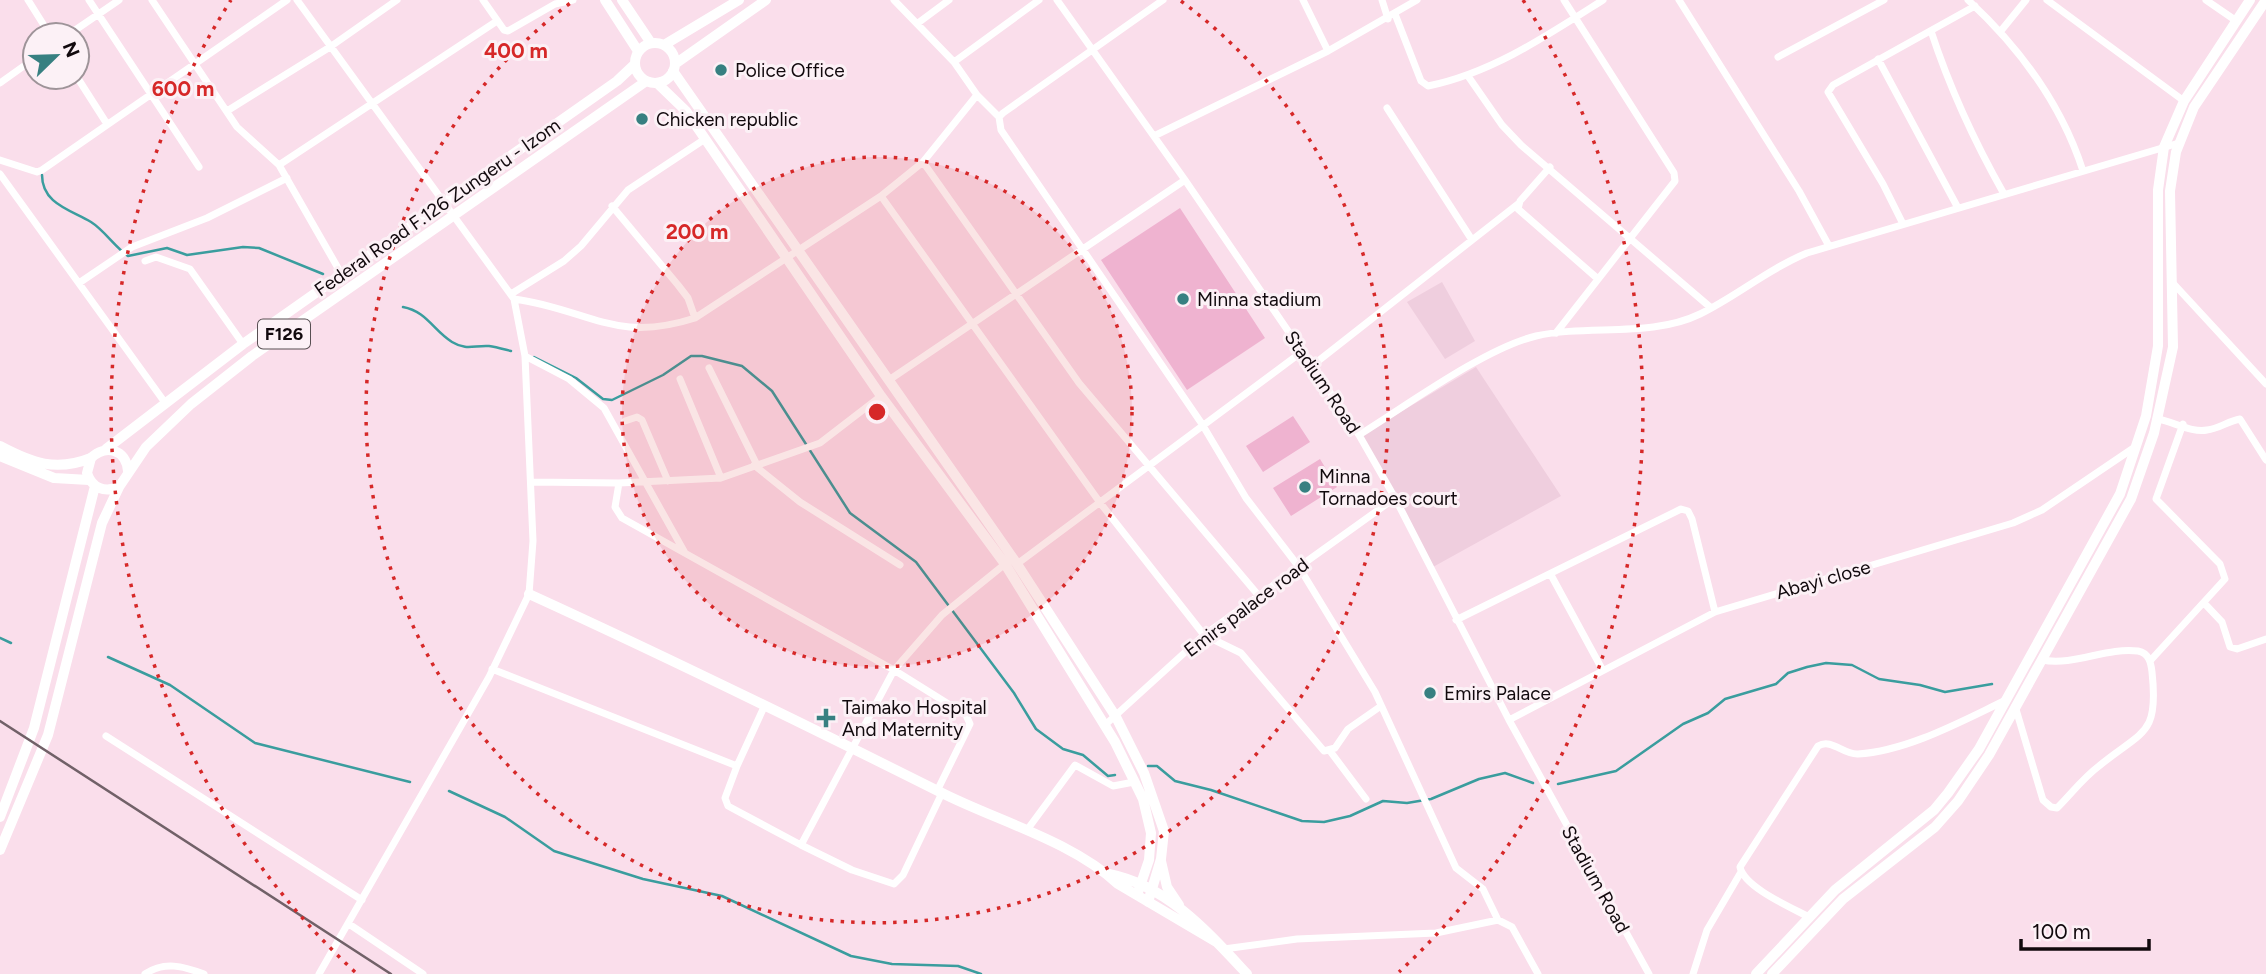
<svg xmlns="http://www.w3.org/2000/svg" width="2266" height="974" viewBox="0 0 2266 974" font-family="Figtree,sans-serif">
<rect width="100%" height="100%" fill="#fadeeb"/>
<path fill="#efcede" d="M1442,282L1475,341L1445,359L1407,302Z
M1476,367L1561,496L1433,567L1362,435Z"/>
<path fill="#efb3d0" d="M1180,208L1265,338L1187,390L1101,260Z
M1293,416L1310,442L1263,472L1246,446Z
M1320,459L1337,487L1291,516L1273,488Z"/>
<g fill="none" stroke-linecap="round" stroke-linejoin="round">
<path stroke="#3a9d9e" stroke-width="2.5" d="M42,175C42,204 71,210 91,222C104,230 115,247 128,256L167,248L187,255L243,247L259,248L323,274
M403,307C426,311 434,331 452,342C467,351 474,345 489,346C496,347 503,349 511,351
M534,357L576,378L603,399L612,400L663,375L691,356H702L742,366L772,391L850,513L916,562L1014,693L1036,729L1063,749L1083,755L1108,776L1115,775
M0,638L11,643
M108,657L170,685L255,743L410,782
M1148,766H1157L1175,781L1211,790L1302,821L1324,822L1350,816L1383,801L1407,803L1431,799L1479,779L1505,773L1533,783
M1558,784L1616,771L1683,724L1708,713L1725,699L1776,684L1788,673L1807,667L1826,663L1852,665L1879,679L1920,685L1945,692L1992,684
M449,791L505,817L554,851L643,879L722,896L851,956L892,964L958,966L981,974"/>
<path stroke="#fff" stroke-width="7" d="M28,0L50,35
M89,0L199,167
M152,0L237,127L279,165L342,275
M297,0L514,299L525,356L533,541L529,594L489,677L319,974
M483,0L504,30L508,31L555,4L573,0
M1057,0L1185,180L1359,435L1395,498L1509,720L1649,974
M1163,0L1003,113L999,117L1001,130L1202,424L1246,498L1299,567L1375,692L1456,868L1483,889L1498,920
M1303,0L1328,51
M1382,0L1388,19
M1679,0L1799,191L1829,246
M1968,0C2020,48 2061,103 2083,171
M2047,0L2184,101
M2206,0L2235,20
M1395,14L1421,81L1428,86C1492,73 1548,35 1603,0
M918,23L949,0
M1931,31C1950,89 1974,141 2004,194
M2000,32L2026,0
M68,35L119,0
M1778,57L1884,0
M1878,59L1958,208
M954,62L1039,0
M1468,76L1502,125L1521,145L1710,307
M77,77L107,124
M0,83L35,58
M977,95L999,117
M1387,108L1472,240
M227,111L330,47L397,0
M1154,136L1328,51L1417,0
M0,160L37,172L42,170L287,0
M923,162L1079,383L1259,596
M279,165L497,21
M1550,167L1520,201L1518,209L1598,279
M0,174L166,404
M881,196L1101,504L1204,635L1241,653L1324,751L1335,748L1348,729L1381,706
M612,206L678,285L688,298L695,318
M1903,224L1883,184L1828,92L1833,85L1975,6
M145,261L156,257L190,269L243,344
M2172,282L2266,384
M79,283L132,247L207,218L287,178
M511,294L564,261L581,246L628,190L705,139
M514,299C588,309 615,344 695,318L881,196L923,162L977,95L954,62L894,0
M1556,333L1675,181L1674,173L1564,0
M525,356L569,379L604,408L685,553
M1313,365L1518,204
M709,368L757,465
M680,379L721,478
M889,380L1185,180
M2158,419C2174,422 2192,433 2207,430C2219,429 2228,421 2240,419L2266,460
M625,421L637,417L642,420L668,481
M1359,435C1406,406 1485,348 1536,336C1588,324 1651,338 1700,314C1737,296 1768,269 1807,253L2179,143
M754,465L800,502L900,565
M531,482L619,483L721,478L820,443L881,396
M619,483L615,507L622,518L894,670L966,715L970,724L937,791
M1017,564L1303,351
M1551,575L1602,669
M2205,604L2222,622L2230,647L2237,649L2266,639
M1456,620L1681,509L1688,511L1692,519L1715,612
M2150,661L2225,579L2220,564L2156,499L2183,424
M492,669L737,766L764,707
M2015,706L2043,800L2051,807L2057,808C2071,794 2083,778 2099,766C2143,730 2159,736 2152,672C2151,663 2149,653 2138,651C2106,647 2075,666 2042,660
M1509,720L1715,612L2013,523L2042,510L2135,447
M1105,725L1204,635L1395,498
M106,736L362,900
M1330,751L1366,799
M737,766L725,798L728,806L801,845L894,670L942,615L1005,564
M1027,830L1075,765L1113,786L1134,782
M801,845L852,870L894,884L903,875L942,793
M1807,916C1790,907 1744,887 1740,867L1818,746C1832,738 1843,755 1858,754C1907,751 1960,722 2004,701
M349,924L423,974
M1224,949L1297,939L1436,933L1498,920L1512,927L1538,974
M145,974C164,961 183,966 204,974
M1693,974L1707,930L1741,872"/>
<path stroke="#fff" stroke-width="10" d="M605,0L638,51
M622,0L651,43
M673,71L1017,564L1116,717L1144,773L1164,831L1161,859L1148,902
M658,84L686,111L881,396L1005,564L1115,742L1143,799L1151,833L1149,860L1137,895
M0,446C32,463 56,472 91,458
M0,456L54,478L89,480
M529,594C667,657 804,724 940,792C997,821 1070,840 1118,884L1218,943
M1161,861L1167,887L1179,905
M1109,874C1168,886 1208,932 1247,974
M1756,974L1835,890L1934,810L1948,793L1979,749L2120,494L2146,416L2158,346V190L2164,147L2184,101L2250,0
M1772,974L1843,899L1935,827L1958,801L1989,755L2131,499L2154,433L2173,347L2170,191L2176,152L2194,107L2266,0"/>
<path stroke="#fff" stroke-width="10" d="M635 63a20 20 0 1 1 40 0a20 20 0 1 1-40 0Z
M664,45L739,0
M675,64L766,0
M106,449L243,344L617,81L634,65
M128,471C126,449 106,444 91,458L87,473C92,488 104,493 119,487L146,447L191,404L252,356L645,82
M0,817L34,728L95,486
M0,850L48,735L102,523L119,487"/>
<path stroke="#716168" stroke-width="2.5" d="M0,721L391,974"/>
</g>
<circle cx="877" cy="412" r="255" fill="#d62828" fill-opacity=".12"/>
<g fill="none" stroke="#d62828" stroke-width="3.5" stroke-dasharray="3.5 7">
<circle cx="877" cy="412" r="255"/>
<path d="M1181 1A511 511 0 1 1 573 1"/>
<path d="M355 972A766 766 0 0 1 231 0M1523 0A766 766 0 0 1 1399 972"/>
</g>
<g fill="#378081" stroke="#fcf1f6" stroke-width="2.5">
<circle cx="721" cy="70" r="7"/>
<circle cx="642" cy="119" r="7"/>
<circle cx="1183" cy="299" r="7"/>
<circle cx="1305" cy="487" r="7"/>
<circle cx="1430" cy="693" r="7"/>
<path d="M822.5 707.5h7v7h7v7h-7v7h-7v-7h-7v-7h7z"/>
</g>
<g text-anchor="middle" stroke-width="6" stroke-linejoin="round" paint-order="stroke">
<rect fill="#fcf1f6" stroke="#584f53" stroke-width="2" x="258" y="319.5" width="52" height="29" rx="5"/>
<g font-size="18" font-weight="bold" fill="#11090d">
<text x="284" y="340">F126</text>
</g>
<g font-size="19" fill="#11090d" stroke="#fcf1f6" text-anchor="start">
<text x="735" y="77">Police Office</text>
<text x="656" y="126">Chicken republic</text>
<text x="1197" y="306">Minna stadium</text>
<text x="1319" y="483">Minna<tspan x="1319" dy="22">Tornadoes court</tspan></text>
<text x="1444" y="700">Emirs Palace</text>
<text x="842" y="714">Taimako Hospital<tspan x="842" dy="22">And Maternity</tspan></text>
</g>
<g font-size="19" fill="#11090d" stroke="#fcf1f6">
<text transform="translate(437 207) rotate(-35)" y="7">Federal Road F.126 Zungeru - Izom</text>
<text transform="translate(1323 382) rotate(56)" y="7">Stadium Road</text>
<text transform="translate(1823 579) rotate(-16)" y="7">Abayi close</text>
<text transform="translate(1246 607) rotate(-37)" y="7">Emirs palace road</text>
<text transform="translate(1596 879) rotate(61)" y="7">Stadium Road</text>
</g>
</g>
<circle cx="877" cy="412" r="10" fill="#d62828" stroke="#fcf1f6" stroke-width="3.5"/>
<g font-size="21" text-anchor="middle" font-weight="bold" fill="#d62828" stroke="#fcf1f6" stroke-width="6" stroke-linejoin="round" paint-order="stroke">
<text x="516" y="58">400 m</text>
<text x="183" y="96">600 m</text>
<text x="697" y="239">200 m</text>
</g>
<g transform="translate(56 56) rotate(67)"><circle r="33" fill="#fcf1f6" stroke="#9e9499" stroke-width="2"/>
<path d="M0-5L12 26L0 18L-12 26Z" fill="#378081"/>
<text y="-10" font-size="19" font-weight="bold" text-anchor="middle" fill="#11090d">N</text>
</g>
<path d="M2021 939v10h128v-10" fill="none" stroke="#11090d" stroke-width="3.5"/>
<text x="2032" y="939" font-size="21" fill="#11090d" stroke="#fcf1f6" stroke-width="5" paint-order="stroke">100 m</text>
</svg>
